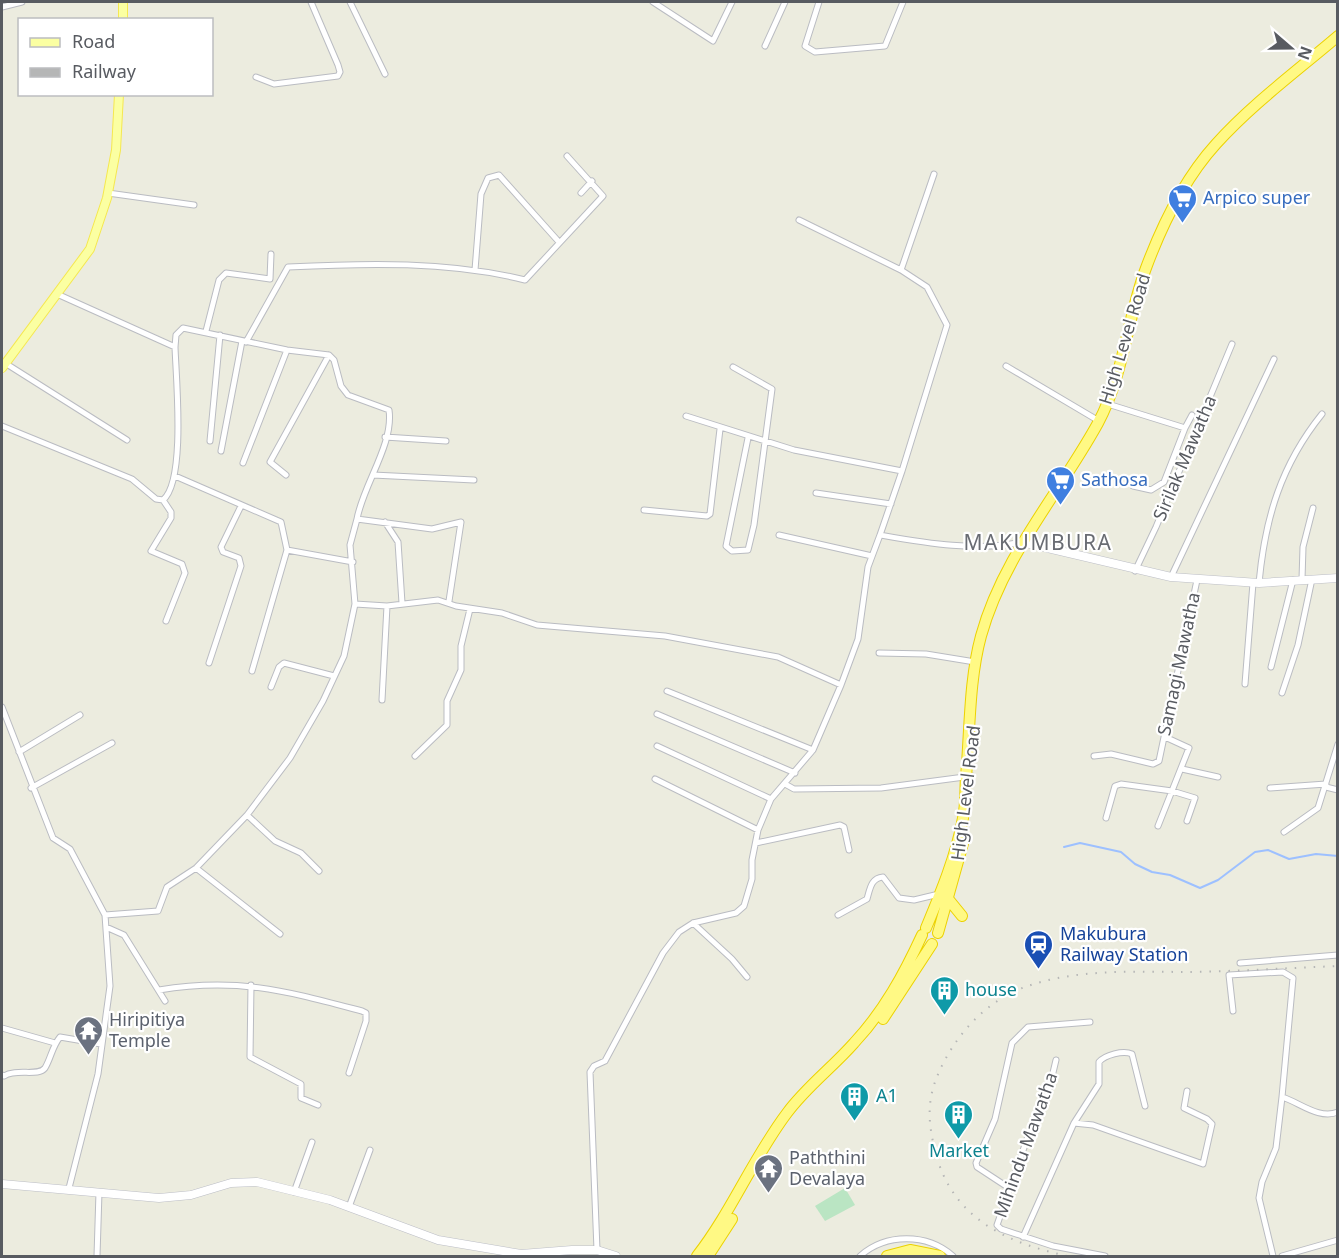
<svg xmlns="http://www.w3.org/2000/svg" width="1339" height="1258" viewBox="0 0 1339 1258" font-family="'Noto Sans',sans-serif">
<rect width="100%" height="100%" fill="#ececdf"/>
<path fill="#bae5c3" d="M845,1188L855,1205L825,1221L815,1206Z"/>
<g fill="none" stroke-linecap="round" stroke-linejoin="round">
<path stroke="#9dc0ff" stroke-width="2" d="M1064,847L1080,843L1121,852L1135,864L1152,872L1170,875L1200,888L1218,880L1255,852L1268,850L1289,859L1316,854L1338,856"/>
<defs>
<path id="street" d="M350,2L385,74
M653,2L713,41L732,2
M819,2L805,46L815,52L885,46L903,2
M2,7L22,2
M765,46L785,2
M256,77L274,84L338,76L340,72L338,65L311,2
M108,193L194,205
M581,193L592,181
M799,220L901,270L927,287L947,325L902,471
M475,270L481,194L488,178L499,175L559,242
M901,270L934,174
M57,294L175,347
M206,331L219,280L226,273L270,279L271,254
M246,342L288,267C366,263 449,261 525,280L603,196L567,156
M5,363L127,440
M1006,366L1099,421
M733,367L772,389L754,525L748,550L732,551L726,546L748,438
M1111,405L1185,428L1164,482L1151,490L1133,486
M686,416L794,450L902,471L880,535
M2,426L132,479L156,499L163,500C186,481 176,378 175,347L176,335L183,328L287,350L329,355L334,360L341,386L348,395L389,410C394,444 363,485 357,519
M1185,428L1192,415
M385,437L446,441
M210,441L220,335
M221,451L242,341
M243,463L287,350
M286,475L270,462L329,355
M373,475L474,480
M175,476L281,522L287,550
M816,493L891,504
M163,500L171,512V518L151,551L182,564L185,573L166,621
M644,510L707,516L710,514L720,429
M385,522L398,542L402,603
M779,535L872,556
M1135,571L1156,527L1232,344
M1171,577L1274,359
M1302,579L1303,547L1313,508
M1259,583C1265,518 1281,465 1322,414
M355,604L387,606L438,600L456,606L502,613L537,625L665,636L778,657L841,685
M879,653L926,654L975,662
M209,663L241,566L239,558L223,552L221,547L241,506
M1271,667L1293,580
M252,671L287,550L353,562
M1245,684L1253,583
M271,687L279,667L284,663L334,676
M667,691L813,750
M1282,693L1298,645L1312,579
M382,700L387,606
M2,707L53,838L70,849L105,915L110,986L98,1074L69,1188
M657,714L795,773
M657,746L771,799
M19,752L80,715
M415,756L447,725V701L461,670V646L470,609
M1094,756L1111,754L1153,764L1159,761L1197,580
M1182,769L1218,777
M655,779L758,830
M785,784L794,789L881,788L972,776
M1326,787L1338,790
M31,788L112,743
M1270,788L1326,784
M247,815L275,841L301,853L319,871
M1106,818L1115,786L1121,784L1172,791L1195,798L1187,821
M1158,826L1189,748L1165,737
M1284,832L1318,808L1338,744
M756,843L840,825L844,827L849,850
M196,868L280,934
M105,915L158,911L167,887L196,868L247,815L290,758L323,701L344,656L355,604L350,545L357,519L432,529L461,522L449,601
M838,915L867,899C870,889 871,878 883,877L899,898L914,900L939,894
M693,923L732,959L747,977
M106,927L124,935L165,1001
M1240,963L1338,955
M251,985L250,1057L301,1084V1098L318,1105
M159,990C238,977 286,991 362,1011L366,1013V1021L349,1073
M1233,1011L1229,975L1283,972L1293,978L1282,1097
M2,1028L55,1043
M1056,1060L1047,1098L1027,1139L997,1225L1001,1229L1053,1246L1105,1256
M2,1075L4,1076C17,1068 38,1077 45,1068C51,1058 52,1047 60,1037L101,1044
M1074,1123L1099,1084V1062C1105,1055 1123,1050 1132,1054L1145,1106
M1009,1188L977,1167L976,1163L995,1119L1012,1043L1028,1027L1090,1022
M294,1192L312,1142
M349,1207L370,1150
M1023,1237L1074,1123L1093,1125L1203,1164L1212,1124L1207,1119L1184,1108L1187,1091
M597,1250L590,1072L594,1066L605,1061L663,953L679,932L693,923L736,913L744,906L752,879V860L758,830L771,799L813,750L841,685L858,639L868,567L880,535C926,543 976,552 1022,542
M97,1256L99,1192
M860,1256C886,1233 927,1233 953,1256
M1273,1256L1259,1198L1262,1182L1276,1148L1282,1097C1299,1102 1319,1120 1338,1112
M1282,1256L1338,1240"/>
<path id="secondary" d="M1022,542L1171,577L1259,583L1338,578
M2,1184L159,1198L191,1195L231,1183L257,1182L330,1200L438,1240L521,1254L572,1250H597L616,1256"/>
<path id="primary" d="M123,20V2
M2,368L90,249L107,198L116,150L119,94"/>
<path id="highway" d="M949,900L962,916
M926,928C941,892 956,856 963,818C966,805 965,790 966,777C970,731 969,680 981,636C1003,556 1059,494 1098,423C1124,375 1127,318 1146,268C1162,225 1186,177 1216,144C1252,104 1297,71 1338,36
M938,933L964,840
M883,1019L932,944
M697,1256C732,1211 753,1158 787,1113C806,1087 833,1067 854,1043C884,1011 904,974 922,935
M708,1256L732,1219
M887,1256L910,1250L940,1256"/>
</defs>
<use href="#street" stroke="#babcc2" stroke-width="7"/>
<use href="#secondary" stroke="#bcbec6" stroke-width="9"/>
<use href="#primary" stroke="#f5e850" stroke-width="10"/>
<use href="#highway" stroke="#ecd200" stroke-width="12"/>
<use href="#street" stroke="#fff" stroke-width="5"/>
<use href="#secondary" stroke="#fff" stroke-width="8"/>
<use href="#primary" stroke="#fbffa2" stroke-width="8"/>
<use href="#highway" stroke="#fff984" stroke-width="10"/>
<path stroke="#b5b6b6" stroke-width="2" stroke-dasharray="1.5 8" stroke-linecap="butt" d="M1067,1256C1009,1243 956,1221 937,1158C926,1118 926,1094 946,1058C963,1027 991,999 1025,987C1078,968 1137,972 1192,972C1241,971 1289,968 1338,966"/>
</g>
<defs>
<symbol id="supermarket-pin" viewBox="-11 -11 22 30"><path d="M0 17L-7.5 6A9.5 9.5 0 1 1 7.5 6Z" fill="#3f7fe0" stroke="#fff"/><path d="M-6-5.5h2.5l.6 2H6L4.5 2H-2.5L-4.4-4H-6ZM-1.5 3.2a1.3 1.3 0 1 0 .1 0ZM3 3.2a1.3 1.3 0 1 0 .1 0Z" fill="#fff"/></symbol>
<symbol id="station-pin" viewBox="-11 -11 22 30"><path d="M0 17L-7.5 6A9.5 9.5 0 1 1 7.5 6Z" fill="#1a4fb4" stroke="#fff"/><path d="M-3-6H3Q5-6 5-4V2Q5 4 3 4L4.5 6H3L1.5 4h-3L-3 6H-4.5L-3 4Q-5 4-5 2V-4Q-5-6-3-6ZM-3.5-4v3h7v-3ZM-3.5 1v1.5H-2V1ZM2 1v1.5H3.5V1Z" fill="#fff"/></symbol>
<symbol id="building-pin" viewBox="-11 -11 22 30"><path d="M0 17L-7.5 6A9.5 9.5 0 1 1 7.5 6Z" fill="#0f9aa8" stroke="#fff"/><path d="M-4-6H4V6H1V3H-1V6H-4ZM-2.5-4.3h1.7v1.8h-1.7ZM.8-4.3h1.7v1.8H.8ZM-2.5-1h1.7V.8h-1.7ZM.8-1h1.7V.8H.8Z" fill="#fff"/></symbol>
<symbol id="temple-pin" viewBox="-11 -11 22 30"><path d="M0 17L-7.5 6A9.5 9.5 0 1 1 7.5 6Z" fill="#6b7280" stroke="#fff"/><path d="M0-6L5-2H3V0L6.5 2.5H4V6H1.5V3h-3V6H-4V2.5H-6.5L-3 0V-2H-5Z" fill="#fff"/></symbol>
</defs>
<g fill-rule="evenodd">
<use href="#supermarket-pin" x="1166" y="182" width="33" height="45"/>
<use href="#supermarket-pin" x="1044" y="464" width="33" height="45"/>
<use href="#station-pin" x="1022" y="928" width="33" height="45"/>
<use href="#building-pin" x="928" y="974" width="33" height="45"/>
<use href="#temple-pin" x="72" y="1014" width="33" height="45"/>
<use href="#building-pin" x="838" y="1080" width="33" height="45"/>
<use href="#building-pin" x="942" y="1098" width="33" height="45"/>
<use href="#temple-pin" x="752" y="1152" width="33" height="45"/>
</g>
<g text-anchor="middle" stroke-width="4.5" stroke-linejoin="round" paint-order="stroke">
<g font-size="18" fill="#366cbe" stroke="#fff" text-anchor="start">
<text x="1203" y="204">Arpico super</text>
<text x="1081" y="486">Sathosa</text>
</g>
<g font-size="18" fill="#585b61" stroke="#fff">
<text transform="translate(1125 339) rotate(-73)" y="6">High Level Road</text>
<text transform="translate(1185 458) rotate(-67)" y="6">Sirilak Mawatha</text>
<text transform="translate(1179 664) rotate(-78)" y="6">Samagi Mawatha</text>
<text transform="translate(966 793) rotate(-83)" y="6">High Level Road</text>
<text transform="translate(1026 1145) rotate(-70)" y="6">Mihindu Mawatha</text>
</g>
<g font-size="18" fill="#164399" stroke="#fff" text-anchor="start">
<text x="1060" y="940">Makubura<tspan x="1060" dy="21">Railway Station</tspan></text>
</g>
<g font-size="18" fill="#0d838f" stroke="#fff" text-anchor="start">
<text x="965" y="996">house</text>
<text x="876" y="1102">A1</text>
<text x="959" y="1157" text-anchor="middle">Market</text>
</g>
<g font-size="18" fill="#5b616d" stroke="#fff" text-anchor="start">
<text x="109" y="1026">Hiripitiya<tspan x="109" dy="21">Temple</tspan></text>
<text x="789" y="1164">Paththini<tspan x="789" dy="21">Devalaya</tspan></text>
</g>
<g font-size="21" letter-spacing="1.5" fill="#696c73" stroke="#fff">
<text x="1038" y="550">MAKUMBURA</text>
</g>
</g>
<rect width="1339" height="1258" fill="none" stroke="#585b61" stroke-width="6"/>
<rect x="18" y="18" width="195" height="78" fill="#ffffff" stroke="#bcbdc0" stroke-width="1.5"/>
<rect x="30" y="38" width="30" height="9" fill="#fbffa2" stroke="#bcbdc0" stroke-width="1.5"/>
<text x="72" y="48" font-size="18" fill="#585b61">Road</text>
<rect x="30" y="68" width="30" height="9" fill="#b5b6b6" stroke="#bcbdc0" stroke-width="1.5"/>
<text x="72" y="78" font-size="18" fill="#585b61">Railway</text>
<g transform="translate(1291 48) rotate(110)" stroke="#ffffff" stroke-width="4.5" paint-order="stroke">
<path d="M0-4.5L10 22L0 15L-10 22Z" fill="#585b61"/>
<text y="-9" font-size="16" font-weight="bold" text-anchor="middle" fill="#585b61">N</text>
</g>
</svg>
